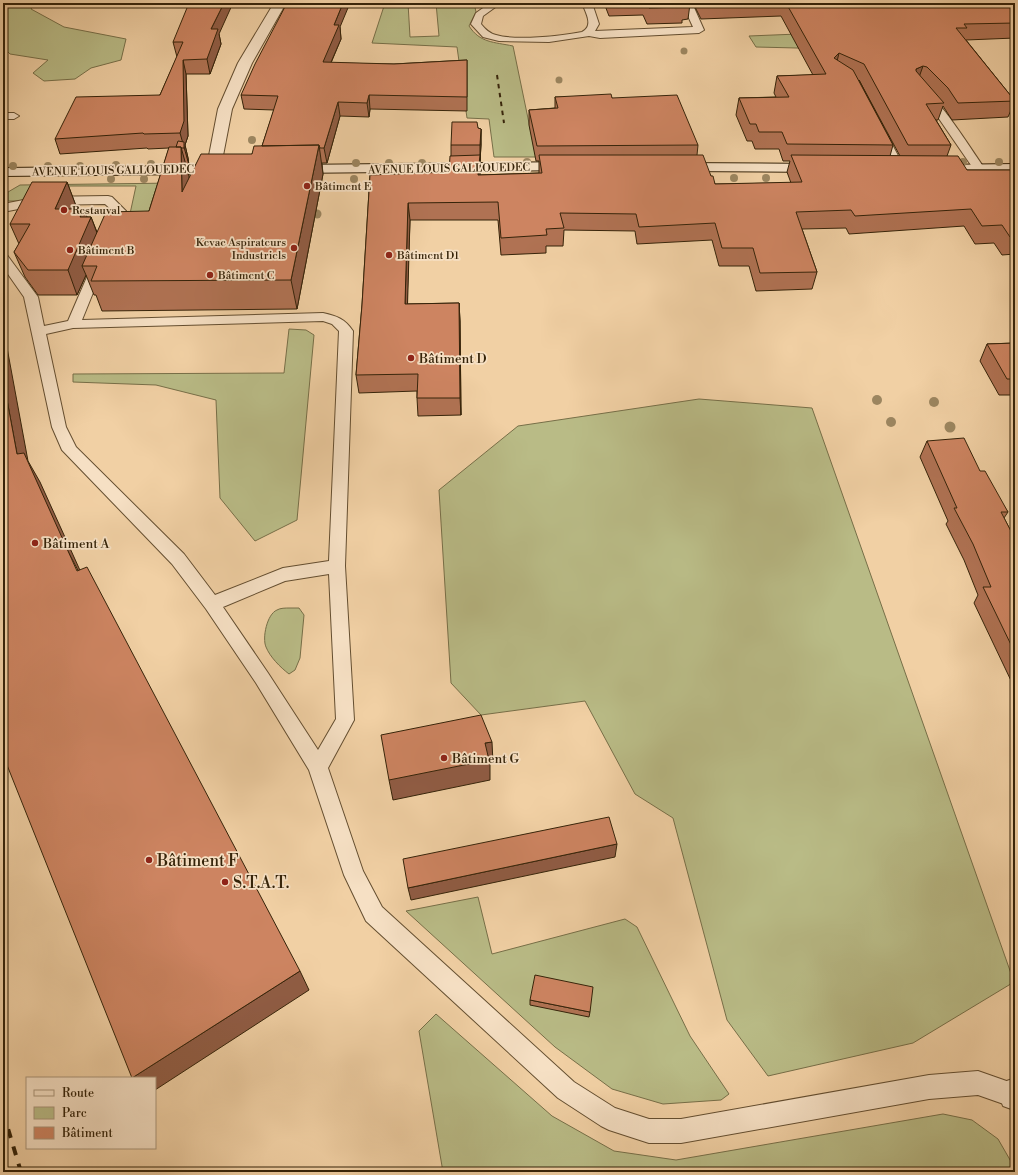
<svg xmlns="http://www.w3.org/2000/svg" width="1018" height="1175" viewBox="0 0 1018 1175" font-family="'Libre Bodoni',serif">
<rect width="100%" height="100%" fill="#f1d0a4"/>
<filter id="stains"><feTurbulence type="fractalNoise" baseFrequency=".005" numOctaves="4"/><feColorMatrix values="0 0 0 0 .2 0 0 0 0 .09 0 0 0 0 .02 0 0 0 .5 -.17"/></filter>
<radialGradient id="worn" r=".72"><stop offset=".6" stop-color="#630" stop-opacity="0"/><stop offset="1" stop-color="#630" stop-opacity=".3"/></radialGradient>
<path fill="#b9bb86" stroke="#776f48" d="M3,3H35L31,9L64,27L126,39L121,60L91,68L75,79L44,81L33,73L48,60L10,54L3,47Z
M385,3H408L410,37L439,36L436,3H474L476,12L469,26C480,43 494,42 513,46L536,157H494L489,119L467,118L457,47L372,43Z
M798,34L917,51L756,47L749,36Z
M175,183L166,222L128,223L136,186H49L35,197L19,201H8V192L20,185Z
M289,329L306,330L314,335L297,520L255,541L220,498L216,400L156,385L73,382V374L284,373Z
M699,399L812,408L1014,982L913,1043L768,1076L727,1020L673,818L635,794L585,701L481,715L451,683L439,490L518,426Z
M289,608H299L304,615L300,658L295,670L289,674C280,667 270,657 266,647C262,638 267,614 277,610C280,608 286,608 289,608Z
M478,897L492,954L625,919L637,927L690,1036L729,1094L721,1100L663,1104L612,1089L555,1047L406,911Z
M436,1014L552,1116L614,1151L676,1160L943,1114L972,1120L998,1139L1013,1165L1012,1172H443L419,1031Z"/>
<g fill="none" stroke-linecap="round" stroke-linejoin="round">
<defs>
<path id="lane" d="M490,3H501L483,16L481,24C485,29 489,33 496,35C516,41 561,36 582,32C594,26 586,13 582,3H592L599,24L595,31L693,27L682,3H692L704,30L699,33L600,38L589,36L549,42L499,41L483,37L471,24L476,13Z
M926,93C938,96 975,155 985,169L983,171H975L933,110L921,96Z
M3,113H14L19,116L14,119H3Z
M880,128L885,131L905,169L903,171H895L893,169L875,131Z
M108,196L112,197L126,211L117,233L115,236H107L105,233L114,212L105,204L39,205L3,212V204L39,197Z
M3,254L7,255L38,297L44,326L68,321L93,263L95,260H103L105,263L82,320L323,313C337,316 345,319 353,331L345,566L354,720L328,768L363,871L382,907L574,1082L615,1108L649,1119H681L929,1075L978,1071L1015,1084V1108L978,1095L929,1099L681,1143H649L609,1130L601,1126L558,1098L366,921L344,875L309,770L256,683L206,609L172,564L62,450L52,427L24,297L3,267ZM323,321L332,324L339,331L329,561L283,568L215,595L184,554L76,447L66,427L46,334L73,328ZM329,574L336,719L318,750L268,673L223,607L285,581Z"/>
<path id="street" d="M274,3H286L252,63L232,109L221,166L219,169L214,170L209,169L207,166L218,109L238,63Z
M1015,1078V1110H1014L1003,1106L999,1095L1004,1082Z"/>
<path id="secondary" d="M214,162L227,164L229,167L227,170H214L193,174L3,176V168L193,166Z
M568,162L573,163L575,166L573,169L568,170L292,173L287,172L285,169L287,166L292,165Z
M678,163L818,164L823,165L825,168L823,171L818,172L678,171L673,170L671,167L673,164Z
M1015,164V172L936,173L931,172L929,169L931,166L936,165Z"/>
</defs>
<use href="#lane" stroke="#644e30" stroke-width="2"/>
<use href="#street" stroke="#644e30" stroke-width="2"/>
<use href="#secondary" stroke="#352309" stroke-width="2"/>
<use href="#lane" fill="#f6e0c4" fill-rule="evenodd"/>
<use href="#street" fill="#f6e0c4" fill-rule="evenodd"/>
<use href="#secondary" fill="#f6e0c4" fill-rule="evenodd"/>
<path stroke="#352309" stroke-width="2" stroke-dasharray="4.5 4.5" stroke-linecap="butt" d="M497,75L504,123"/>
<path stroke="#352309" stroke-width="4" stroke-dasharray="9 9" stroke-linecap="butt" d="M3,1112L21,1172"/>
</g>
<g fill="#9c8660">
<circle cx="684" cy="51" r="3.5"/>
<circle cx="559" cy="80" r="3.5"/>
<circle cx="252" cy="140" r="4"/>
<circle cx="527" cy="162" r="4"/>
<circle cx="963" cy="162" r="4"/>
<circle cx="999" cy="162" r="4"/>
<circle cx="356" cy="163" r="4"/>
<circle cx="389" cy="163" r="4"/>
<circle cx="422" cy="163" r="4"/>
<circle cx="151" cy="164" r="4"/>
<circle cx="116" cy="165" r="4"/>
<circle cx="13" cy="166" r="4"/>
<circle cx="48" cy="166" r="4"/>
<circle cx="80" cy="166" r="4"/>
<circle cx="734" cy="178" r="4"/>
<circle cx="766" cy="178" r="4"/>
<circle cx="111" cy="179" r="4"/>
<circle cx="144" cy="179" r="4"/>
<circle cx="354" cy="179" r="4"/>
<circle cx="317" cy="214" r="4.5"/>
<circle cx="877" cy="400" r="5"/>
<circle cx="934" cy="402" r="5"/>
<circle cx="891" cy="422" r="5"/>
<circle cx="950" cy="427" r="5.5"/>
</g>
<path fill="#b07253" stroke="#352309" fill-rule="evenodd" d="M604,3H690V4L688,19L682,20V23L647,24L643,15L609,16Z
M693,3H1015V38L966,40L1015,101L1008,117L952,120L943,106L938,120H936L951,145L947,156L967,170H1015V254L1002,255L994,243L975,244L964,226L849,234L846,228L802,229L817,272L812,289L756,291L749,266H719L712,240L637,244L635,231L564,230L563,246H546V253L501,255L498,220H410L407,304L459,303L460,321L461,415L418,416L417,398V391L359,393L356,375L362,305L370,175L449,172L451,156V145L478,128L481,129V145L480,161V175L539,173V161H536L529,125V110L555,108V97L612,98L698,145L697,155L711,176L715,184L791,183L787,172L790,161H783L779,149H755L752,141H747L736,115L739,98L776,97L774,93L777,76L813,75L781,16L701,19ZM859,80L900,156H890L893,145Z
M340,27L341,39L331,63L394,64L467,60V111L370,109L369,117L340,116L327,163H322L323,174L297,309L102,311L96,295H94L86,275L77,295H38L25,277L14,252L19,244L10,224L67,182L76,206L75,209L87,217H91L97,232L149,211L169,148L148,149L147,148L60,154L55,139L160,95L177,57L173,42L219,34L221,44L210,74H186L188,136L185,145L188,158L189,165H186L189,176V179L252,154L262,146L274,110L244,109L241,95Z
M1015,343V399H1014L1012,395H999L980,361L987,344Z
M927,441L980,471L1008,512L1004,518L1015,539V689L974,603L978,595L964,560L946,524L948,521L920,457Z
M530,1000L590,1012L589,1017L530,1005Z"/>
<path fill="#905c44" stroke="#352309" d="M224,3H233L219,34L221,44L210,74L207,59L211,29Z
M343,3H350L340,27L341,39L325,76L323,62L334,25Z
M839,53L835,70L834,58Z
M183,60L186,74L188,136L185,145L188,158L189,165L180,133Z
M923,66L917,83L911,86L916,69Z
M369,95L370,109L369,117L367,103Z
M338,102L340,116L327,163L324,148Z
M481,129V145L480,161V145Z
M319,145L323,174L297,309L291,280Z
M181,147L189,176L190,221L182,192Z
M480,155V172L479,192L478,175Z
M67,182L76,206L65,233L55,209Z
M408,203L410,220L407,322L405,304Z
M84,209L89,222L91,217L100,241L82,266L86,275L77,295L68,270L80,217Z
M459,303L460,321L461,415L460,398Z
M3,326L28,461L40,482L93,599L17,454L3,378Z
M492,742L493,763H490V780L393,800L389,780L485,743Z
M617,844L615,857L411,900L408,888Z
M300,971L309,990L155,1090V1078H132Z"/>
<path fill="#cd8461" stroke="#352309" d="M189,3H224L211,29H218L207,59L183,60L184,121L180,133L144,134L143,133L55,139L76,97L160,95L183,42H173Z
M287,3H343L334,25H339L323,62L394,64L467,60V97L369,95L367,103L338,102L324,148H320L319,145L262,146L278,96L241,95L255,64Z
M647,3H690V4H682L684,7L649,8Z
M786,3H1015V23L964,24L967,28H956L1015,101L958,103L948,88L927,67L923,66L916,69V71L944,103L926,104L951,145H908L864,64L839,53L834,58L853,70L893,145L787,144L782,132H759L756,124H750L739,98L789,97L777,76L826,74Z
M611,94L612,98L677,95L698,145L537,146L529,110L558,108L555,97Z
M452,122H477L478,128L481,129L480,145H451Z
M178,141L184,142V148H181V147H176Z
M319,145L291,280L91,281L97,266H82L106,212L149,211L169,147H181L182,192L201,154H252L254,146Z
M480,155L478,175L542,173L539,155H703L711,176H713L715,184L802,182L791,155L958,156L967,170H1015V237H1010L1002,225L982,226L971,209L855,216L851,210L796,212L817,272L760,273L753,248H722L715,223L639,227L636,214L560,213L564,228L546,229L547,235L501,238L498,202L408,203L405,304L459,303L460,398H417L418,374L356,375L362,305L370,175L449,172L450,156Z
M32,182H67L55,209H84L80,217H91L68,270H28L14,252L30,224H10Z
M1015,343V379H1007L987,344Z
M3,378L17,454L24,453L77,571L87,567L300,971L132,1078L3,755Z
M964,438L980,471H985L1008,512H1001L1015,539V653L983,587H991L973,544L954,508H957L927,441Z
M481,715L492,742L485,743L489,760L389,780L381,735Z
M609,817L617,844L408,888L403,859Z
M535,975L593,987L590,1012L530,1000Z"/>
<g fill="#8f2418" stroke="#f6e0c4" stroke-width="1.5">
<circle cx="307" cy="186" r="4"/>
<circle cx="64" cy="210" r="4"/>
<circle cx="294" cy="248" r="4"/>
<circle cx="70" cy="250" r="4"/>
<circle cx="389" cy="255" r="4"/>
<circle cx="210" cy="275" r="4"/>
<circle cx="411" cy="358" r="4"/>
<circle cx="35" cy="543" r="4"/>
<circle cx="444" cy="758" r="4"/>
<circle cx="149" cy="860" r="4"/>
<circle cx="225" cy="882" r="4"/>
</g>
<g text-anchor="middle" stroke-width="3.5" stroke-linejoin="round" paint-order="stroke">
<g font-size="11" fill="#352309" stroke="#f6e0c4">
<text transform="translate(449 168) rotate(-1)" y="4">AVENUE LOUIS GALLOUEDEC</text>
<text transform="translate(113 170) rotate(-1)" y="4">AVENUE LOUIS GALLOUEDEC</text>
</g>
<g font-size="11" fill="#352309" stroke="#f6e0c4" text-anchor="start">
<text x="315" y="190">Bâtiment E</text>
<text x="72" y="214">Restauval</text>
<text x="286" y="246" text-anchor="end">Kevac Aspirateurs<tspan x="286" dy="13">Industriels</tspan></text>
<text x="78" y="254">Bâtiment B</text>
<text x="397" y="259">Bâtiment D1</text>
<text x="218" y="279">Bâtiment C</text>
</g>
<g font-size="13" fill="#352309" stroke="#f6e0c4" text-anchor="start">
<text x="419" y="363">Bâtiment D</text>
<text x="43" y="548">Bâtiment A</text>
<text x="452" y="763">Bâtiment G</text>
</g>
<g font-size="16" fill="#352309" stroke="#f6e0c4" text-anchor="start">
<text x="157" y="866">Bâtiment F</text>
<text x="233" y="888">S.T.A.T.</text>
</g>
</g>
<rect width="1018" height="1175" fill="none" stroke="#f1d0a4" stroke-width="16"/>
<rect x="4" y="4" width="1010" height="1167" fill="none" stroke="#352309" stroke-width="2"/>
<rect x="8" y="8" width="1002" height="1159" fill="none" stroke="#352309"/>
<rect x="26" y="1077" width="130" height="72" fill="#f6e0c4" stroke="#a99479"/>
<rect x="34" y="1090" width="20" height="6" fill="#f6e0c4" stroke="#a99479"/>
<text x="62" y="1097" font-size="12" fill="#352309">Route</text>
<rect x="34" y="1107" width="20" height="12" fill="#b9bb86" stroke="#a99479"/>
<text x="62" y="1117" font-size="12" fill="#352309">Parc</text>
<rect x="34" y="1127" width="20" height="12" fill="#cd8461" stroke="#a99479"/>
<text x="62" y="1137" font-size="12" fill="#352309">Bâtiment</text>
<rect width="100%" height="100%" filter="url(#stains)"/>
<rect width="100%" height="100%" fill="url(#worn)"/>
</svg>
